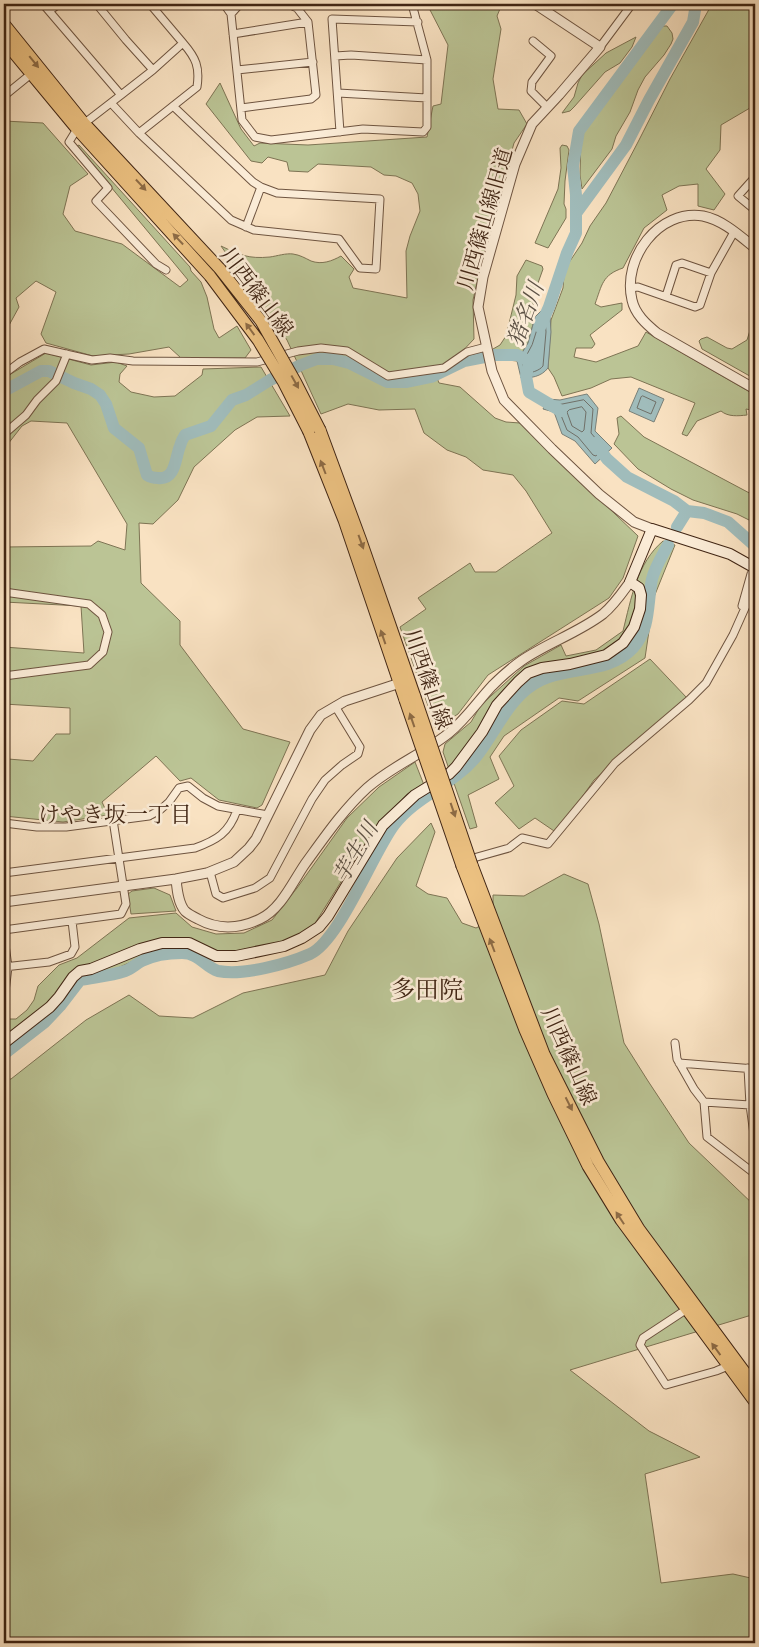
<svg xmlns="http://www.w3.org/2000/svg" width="759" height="1647" viewBox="0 0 759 1647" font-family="Cardo,'Noto Serif JP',serif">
<rect width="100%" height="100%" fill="#f9e2c2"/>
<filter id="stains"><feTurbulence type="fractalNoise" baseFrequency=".004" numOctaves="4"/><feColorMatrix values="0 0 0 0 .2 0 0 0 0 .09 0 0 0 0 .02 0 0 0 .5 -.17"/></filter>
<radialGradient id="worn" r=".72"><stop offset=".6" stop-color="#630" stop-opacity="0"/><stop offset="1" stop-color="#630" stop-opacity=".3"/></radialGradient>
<path fill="#bbc495" stroke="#7e7454" d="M415,4H502L497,16L501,29L493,79L498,109L519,110L527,124L514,143L485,248L473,300L474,339L437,378L439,383L460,387L495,418L506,422L520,423L638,536L623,578L609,598L488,675L458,714L436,728L400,627L426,609L418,598L470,563L475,572H496L552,533L526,491L513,475L483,470L466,457L447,450L424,433L415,409L379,410L348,404L321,414L287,340L221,246C240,255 248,259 270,257C277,256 286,253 293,254C300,255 305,258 311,261C322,265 332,261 341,256L354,269L349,277L353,288L407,298L406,251L410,236L420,211L418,194L412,183L396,176L384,175L371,167L318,164L308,172L289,171L287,162L268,157L262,163L251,161L206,104L220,83L241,129L254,146L260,143L308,145L427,137L433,106L441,104L448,45L429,8L416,7Z
M712,4H755V105L721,125L720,150L706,169L725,194L714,210L698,206V184L679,186L662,195L667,210L644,228L623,268C602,275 602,285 595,304L601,307L622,303V310L590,335L595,344L592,348H576L574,357L596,362L638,346L646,332L755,395V406L751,410L746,409L747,415C738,416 728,417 721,411L697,421L687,436L682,434L695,403L631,377L611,379L591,388L562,396L554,377L548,368L551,320L563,288L564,275L568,264L582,243L590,226L606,203L638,142L670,79Z
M664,26H667L672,33L673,39L671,44L664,55L645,77L638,90L630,112L616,136L612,149L582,189L580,175L581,135L655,33Z
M636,37L632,47L620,63L605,72L574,107L570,111L562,113L574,97L578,83L582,75L606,53Z
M4,121L43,123L88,174L70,186L63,214L75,231L122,244L180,287L188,280L77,146L79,145L190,267L191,271L201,282L207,297L214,329L219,338L237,326L251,350L245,358H181L169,347L129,354L93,356L46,343L41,334L56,292L36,281L16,298L19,307L7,329H4Z
M562,145L567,146L569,150L565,181L564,204L566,209V218L548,248L535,243L558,189L561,168L560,148Z
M526,260L542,266L543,269L533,297V308L535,317L528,343L517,361L498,359L492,352L493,349L500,345L506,336L516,295L517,276Z
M755,322V379L702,349L699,341L701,339L707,337L727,348L732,349L747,340L752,324Z
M46,353L91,365L116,362L127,366L120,374L119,382L131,392L154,397L175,396L202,375L203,369L261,367L290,416L257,417L235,430L194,467L178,500L153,524L139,523L141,583L180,621V645L243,729L290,742L262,805L257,808L219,800L191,778L180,781L156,756L102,802L108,815L63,822L4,816V751L8,759L33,761L56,734H70V708L4,704V647L84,653L81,606L4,602V547L91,546L98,541L125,550L127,524L67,423L31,421L22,426L4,449V378Z
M621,416L644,437L755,496V523L737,514L693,500L671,489L638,469L614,444L619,434L617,418Z
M663,541L675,545L654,597L645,658L578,701L559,698L504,736L490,757L499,779L468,795L477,827L470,829L443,752L445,744L471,722L481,705L524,666L561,645L566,656L596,650L623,631C631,599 637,563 663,541Z
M650,659L687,698L594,780L557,833L535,818L519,829L495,803L514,786L499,756L521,730L562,701L584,704Z
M415,762L424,785L407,794L378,825L364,845L314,925L293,939L255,948L245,949L236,953H219L190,941L171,938L155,941L146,955L109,972L98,975L72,973L40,1013L4,1040V1022L10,1019H16L27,1010L34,1000L38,986L59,965L77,958L129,918L176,913L192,927L216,934L244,933L272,920L297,888L347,818L379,787Z
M431,823L435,832L416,886L428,894L447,898L462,923L476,928L493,920V895L524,896L564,874L588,884L599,924L624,1043L648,1081L689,1143L755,1206V1314L570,1370L649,1431L700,1457L645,1474L661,1583L733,1574L755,1579V1643H4V1080L11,1079L86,1020L129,995L159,1016L193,1018L243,993L325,975L348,931L397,858Z
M154,888L170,895L176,911L131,914L128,894L132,891Z"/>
<path fill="#a0bcbb" stroke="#7a8078" d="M544,308L550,315L551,332L548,368C541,377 531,378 521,378L517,361L528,343L535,317Z
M639,388L664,399L654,422L629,411Z
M587,394L598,408L595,431L612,448L595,464L575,441L562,434L554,412L543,409L548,399L560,400Z"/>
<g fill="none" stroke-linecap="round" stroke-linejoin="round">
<path stroke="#707068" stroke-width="1" d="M541,318L545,319L546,332L543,366C539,371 531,373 525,373L523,369V362L532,345Z
M643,396L656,402L651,414L637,408L641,397Z
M584,400L593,409L591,433L603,447L596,456L593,455L578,437L567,430L558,408L559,405Z
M582,407L586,412L584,430L582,432L572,426L567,412L569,410Z"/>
<path stroke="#a0bcbb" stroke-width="12" d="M577,212L626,145L649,100L693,22L696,4
M540,327L549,307L567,253L576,233V195L573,166L579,131L673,4
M529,363L526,376L529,392L561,411
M4,391L41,371H49L74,383L91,389L100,395L106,404L114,428L139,448L147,475C150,477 153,478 158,478C176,480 175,458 180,446C181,442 183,438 185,435L211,426L232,400L246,395L270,380L301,365L317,359H333L349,363L387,382H407L431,377L464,361L495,355H517L529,361
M595,443L607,459L627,477L674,501L687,511L704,513L728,522L755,546
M677,527L687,511
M4,1054L45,1022L60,1006L80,980C95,977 111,976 125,971C131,969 136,964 142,961C154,955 169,953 182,953C199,953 205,967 218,971C243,976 287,964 310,954C339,941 373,853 394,825C416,796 453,785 476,757C497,731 509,695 541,680C571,666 609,674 633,648C651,628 647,604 652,579C655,567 662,556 668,545"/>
<defs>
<path id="minor" d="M43,4L121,95L153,70L183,43L150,4
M97,4L99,7L107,4
M224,4L231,14L242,120L255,137L271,140L363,129L423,132L427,127V60L412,4
M579,4H581
M99,7L126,40L153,70
M49,11L59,4
M231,14L240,4
M233,34L308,22
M533,41L551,56L532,82L531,91L547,107
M600,47L632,4
M335,56L351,55L427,60
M237,70L313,62
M338,93L427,98
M121,95L77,129L69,142L108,188L96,201L156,264L166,270
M4,96L31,74
M111,103L139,133
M173,106L253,182L261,187L277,193L380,199L376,269L360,268L339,239L254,230L231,220L139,133L197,87C200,67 196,58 183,43
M241,108L311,99L316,95L308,22L297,8L288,4
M340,132L332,19L418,22
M755,177L738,196L755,210
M246,227L261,187
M630,288L638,287L695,307L700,305L711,273L734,232
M666,296L676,265L682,263L711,273
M4,374L20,362L44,349L92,360L110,358L133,361L257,362L298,351L321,348L347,351L388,376L444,368L467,352L486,347
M4,434L26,415L37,400L56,381L67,354
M4,592L89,604L102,615L108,632L103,652L89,665L4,676
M742,606L751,574L755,569
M4,823L37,827H66L149,816L160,810L169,802L179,788L188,786L203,798L218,806L268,815
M470,859L509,848L522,838L548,844L615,763L689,700L706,683L733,635L749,599L755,593
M210,872L216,894L223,898L255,888L270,878L312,799L325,780L342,765L358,754L360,747L335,706
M4,873L195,848C217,840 229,833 237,810
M4,930L121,914L126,904L113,820
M4,937L8,967L4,1000
M4,967L49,962L71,954L75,947L72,921
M675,1043L677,1059L694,1089L704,1102L707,1137L755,1174
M679,1063L755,1069
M748,1068L750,1105L755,1142
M704,1102L750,1105
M687,1309L643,1338L640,1345L666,1385L716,1371L728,1366"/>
<path id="tertiary" d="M535,4L600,47L559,95L532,124L515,164L483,277L478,307L492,371L504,400L552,449L599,494L634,522L652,529
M755,248C740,236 723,220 703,216C659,209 622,258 632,300C635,314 646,324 657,333L755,389
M176,879C177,889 178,903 185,911C188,914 194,917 198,919C218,930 239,929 260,919C281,909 292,883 305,864C324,838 343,810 367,788C392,766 423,754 449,733C466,719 478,701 492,686C501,677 511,668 521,661C547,643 578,633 603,614C614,605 622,593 630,582
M4,902L176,879L207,873L234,862L249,848L256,839L310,730L321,715L345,701L403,682"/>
<path id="secondary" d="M4,1043L50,1007L59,997L73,977L80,971L91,969L140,949L162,943H189L216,956H236L284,946L302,938L319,927L328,916L383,825L415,795L449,774L456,767L482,732L497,705L518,682L528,673L542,668L570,664L606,655L623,643L634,627L640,609L641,595L639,588L630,582L652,529L730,554L755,568"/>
<path id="primary" d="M4,24L84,123L220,269
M4,41L77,129L210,276
M320,430L361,541L415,697
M309,432L344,520L405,700
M472,865L544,1054L598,1161L639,1229L755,1386
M462,866L525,1030L553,1094L588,1166L621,1220L755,1402"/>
</defs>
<use href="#minor" stroke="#6e5440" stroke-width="9"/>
<use href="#tertiary" stroke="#6e5440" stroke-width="11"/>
<use href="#secondary" stroke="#402514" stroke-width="12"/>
<use href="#primary" stroke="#402514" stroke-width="13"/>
<use href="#minor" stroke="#fbecd7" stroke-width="7"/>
<use href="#tertiary" stroke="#fbecd7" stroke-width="9"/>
<use href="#secondary" stroke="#fbecd7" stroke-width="10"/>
<use href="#primary" stroke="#ecc181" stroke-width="11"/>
<defs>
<path id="primary-bridge" d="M220,269L261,321L296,383L320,430
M210,276L258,340L284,383L309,432
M415,697L472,865
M405,700L462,866"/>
</defs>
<use href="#primary-bridge" stroke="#402514" stroke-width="13" stroke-linecap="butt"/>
<use href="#primary-bridge" stroke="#ecc181" stroke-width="11"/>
</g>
<defs><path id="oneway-solid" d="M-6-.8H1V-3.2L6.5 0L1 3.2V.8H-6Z" transform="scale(1.25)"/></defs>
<g fill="#8d6b45">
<use href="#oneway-solid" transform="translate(34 62) rotate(51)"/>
<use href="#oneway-solid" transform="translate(141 185) rotate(47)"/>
<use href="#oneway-solid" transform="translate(178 239) rotate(-133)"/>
<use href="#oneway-solid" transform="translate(250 329) rotate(-126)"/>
<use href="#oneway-solid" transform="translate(295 382) rotate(61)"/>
<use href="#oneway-solid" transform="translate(323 467) rotate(-111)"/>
<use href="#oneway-solid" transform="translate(361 542) rotate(70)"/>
<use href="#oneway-solid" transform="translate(383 637) rotate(-109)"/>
<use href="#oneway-solid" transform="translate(412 720) rotate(-109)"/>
<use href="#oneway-solid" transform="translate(453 810) rotate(71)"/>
<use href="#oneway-solid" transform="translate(492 945) rotate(-111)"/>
<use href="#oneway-solid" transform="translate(569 1104) rotate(63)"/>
<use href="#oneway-solid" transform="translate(620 1218) rotate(-123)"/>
<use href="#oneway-solid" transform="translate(716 1349) rotate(-126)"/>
</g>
<g text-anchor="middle" stroke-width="5" stroke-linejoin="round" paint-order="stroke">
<g font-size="21" fill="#402514" stroke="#fbecd7">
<text transform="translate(485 219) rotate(-74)" y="7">川西篠山線旧道</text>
<text transform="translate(257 292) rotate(53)" y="7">川西篠山線</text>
<text transform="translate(428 679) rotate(71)" y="7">川西篠山線</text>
<text transform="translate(569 1056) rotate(66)" y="7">川西篠山線</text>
</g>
<g font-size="22" font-style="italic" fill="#5d5246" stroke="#fbecd7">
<text transform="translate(525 314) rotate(-70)" y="8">猪名川</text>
<text transform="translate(355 852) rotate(-60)" y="8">芋生川</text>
</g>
<g font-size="22" fill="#402514" stroke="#fbecd7">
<text x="115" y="822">けやき坂一丁目</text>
</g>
<g font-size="24" fill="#402514" stroke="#fbecd7">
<text x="427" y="998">多田院</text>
</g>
</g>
<rect width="759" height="1647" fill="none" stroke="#f9e2c2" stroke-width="20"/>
<rect x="5" y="5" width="749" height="1637" fill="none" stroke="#402514" stroke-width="2.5"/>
<rect x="10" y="10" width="739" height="1627" fill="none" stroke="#402514"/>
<rect width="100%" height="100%" filter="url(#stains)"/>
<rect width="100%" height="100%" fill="url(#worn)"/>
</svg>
